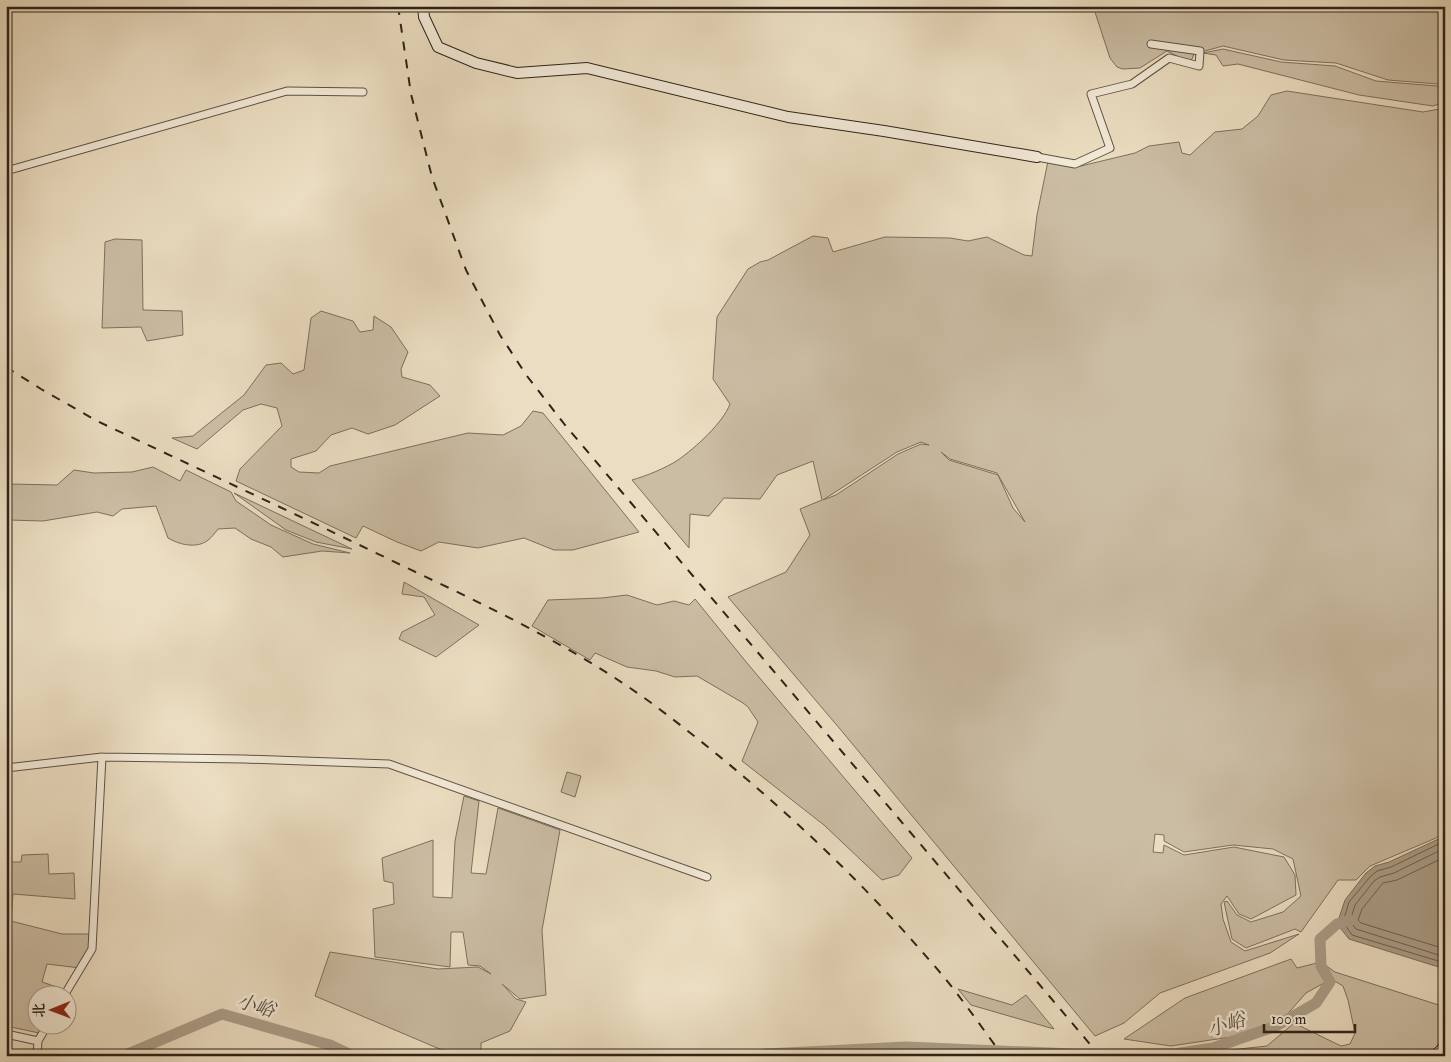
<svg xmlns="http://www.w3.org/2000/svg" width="1451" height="1062" viewBox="0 0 1451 1062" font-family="'IM FELL Double Pica','Noto Serif SC',serif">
<rect width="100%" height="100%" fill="#ebddc1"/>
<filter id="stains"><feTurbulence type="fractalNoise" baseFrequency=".004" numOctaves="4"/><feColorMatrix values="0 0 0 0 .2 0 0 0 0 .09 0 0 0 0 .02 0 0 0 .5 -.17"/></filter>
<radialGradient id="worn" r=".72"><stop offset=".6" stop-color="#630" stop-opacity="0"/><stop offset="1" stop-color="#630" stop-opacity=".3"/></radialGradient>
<path fill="#cbbda4" stroke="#7c705e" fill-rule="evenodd" d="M1093,6H1445V87L1438,84L1388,80L1336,63L1284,60L1223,46L1194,54L1189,66L1179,57L1167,51L1140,68L1123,69L1117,67L1110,58Z
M1223,49L1281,62L1335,66L1376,81L1437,86L1445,91V102L1433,106L1359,95L1238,64L1223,66L1216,55L1203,53Z
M1287,91L1423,112L1445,108V831L1436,838L1370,866L1356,880H1338L1301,932L1295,929L1246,948L1232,939L1224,902L1227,901L1237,915L1251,922L1283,912L1301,896L1293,859L1273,849L1233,845L1184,852L1164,841V835L1155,834L1153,852L1163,853L1164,845L1184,855L1234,847L1284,857L1295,875L1296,895L1251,919L1239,914L1227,896L1221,904L1223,919L1231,942L1245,951L1299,934L1270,953L1160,993L1124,1023L1095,1036L840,729L728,597L786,572L810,535L800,509L822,500L813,461L777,475L760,499L724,498L709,516L690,514L689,548L632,480C646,476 666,468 678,460C695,448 723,423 730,404L713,379L717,317L748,269L760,262L768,260L813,236L828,238L833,252L885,237L950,238L968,241L987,237L1024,255L1032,256L1037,215L1048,161L1081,166L1135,153L1149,146L1179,142L1182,153L1190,155L1215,132L1242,129L1258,116L1271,95ZM921,442L929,445L921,444L898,454L836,495L823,500L897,452ZM941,452L950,459L997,473L1025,522L1013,508L998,475L949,460Z
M115,239L142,240L143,310L182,311L183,335L147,341L141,327L102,328L105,242Z
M321,311L353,321L360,332L373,330L374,316L391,327L408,352L401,369L402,377L430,385L440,396L395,425L368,434L352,428L331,435L316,451L291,459V467L299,472L319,473L330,466L468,433L503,435L521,426L533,411L543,413L639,532L573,550H554L524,538L478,548L439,542L421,551L397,542L363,526L356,538L236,481L240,469L282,426L277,408L261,404L243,410L197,449L172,438L193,436L244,395L266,365L281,363L293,374L304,370L311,318Z
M153,467L180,481L186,470L231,492L236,501L271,525L313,544L350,553L322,551L283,557L271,547L251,539L235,528L218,529C215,533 211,538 207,541C195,549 178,544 168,538L156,506L122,509L113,516L97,512L43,521L9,520L6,522V485L9,484L57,485L74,470L94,473L132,472Z
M234,493L352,549L316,542L286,530Z
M404,582L479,625L436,657L399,639L402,632L435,615L424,597L402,594Z
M627,595L657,605L674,601L689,605L695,599L747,663L912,858L899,875L882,880L824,825L742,761L758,722L748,707L743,703L697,676L675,677L656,671L627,667L595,653L590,660L532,626L548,600L602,598Z
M567,772L581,776L575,797L561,792Z
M464,796L479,801L471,873L486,874L498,808L560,830L542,930L546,995L520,999L502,984L516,999L526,1002L510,1031L481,1043V1054L442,1050L315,996L330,952L438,969L478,967L491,974L480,966L468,965L463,932H451L450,967L375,957L373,909L394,904L393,883L384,881L382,858L433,840V897L452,898L455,841Z
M48,854L49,874L74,873L75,899L13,894L11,921L62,934H94L91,953L80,968L47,964L42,982L66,990L63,994H38V1024L44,1025L39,1033L6,1026V862H21L22,855Z
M1291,959L1297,968L1321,962L1335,972L1445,1007C1445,1031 1446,1036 1430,1056H1175L1267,1046L1294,1023L1341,1046L1350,1044L1355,1033L1348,1000L1343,986L1331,979L1306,993L1284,1018L1244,1035L1171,1046L1124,1039L1185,998Z
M958,989L1012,1005L1026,995L1054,1029L971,1005Z"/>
<path fill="#ab9e88" stroke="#796d5c" d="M1445,836V969L1349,939L1337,924L1345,900L1366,873L1375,866L1389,862Z"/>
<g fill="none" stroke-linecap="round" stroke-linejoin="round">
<path stroke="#6c6050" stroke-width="1" d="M1445,841L1391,867L1377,871L1370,877L1349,902L1343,922L1352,935L1445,963
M1445,848L1394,873L1380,877L1374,881L1355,905L1350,921L1356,929L1445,957
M1445,857L1397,880L1383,883L1362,909L1358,920L1361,923L1445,949"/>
<path stroke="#ab9e88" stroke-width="11" d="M123,1056L222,1014L330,1045L353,1056
M756,1056L766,1054L906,1047L1073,1054H1174L1213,1048L1276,1026L1316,1003L1330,982L1321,966L1320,939L1337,924L1351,920"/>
<defs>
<path id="street" d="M1037,157L1075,164L1110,148L1091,94L1132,84L1169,58L1199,66L1200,51L1151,44
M6,171L287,91L363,92
M6,768L102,757L244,759L389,764L707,877
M65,994L92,949L102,757
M6,1034L38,1041
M37,1056L38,1041L48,1024"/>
<path id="secondary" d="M423,6L424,17L438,47L476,63L517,73L587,68L788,117L884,131L1037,157
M1435,1056L1445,1046"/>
</defs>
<use href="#street" stroke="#5d5243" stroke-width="9"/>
<use href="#secondary" stroke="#2e2319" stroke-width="12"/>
<use href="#street" stroke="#f2e9d7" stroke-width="7"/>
<use href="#secondary" stroke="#f2e9d7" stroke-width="10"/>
<path stroke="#2e2319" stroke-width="2" stroke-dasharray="9 9" stroke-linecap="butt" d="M398,6L411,94L432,177L466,270L500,335L527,376L565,425L1100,1056
M6,367L41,389L97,421C199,469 302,517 403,566C489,607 577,648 654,705C755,781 849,866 931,962C957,991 979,1024 1003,1056"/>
</g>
<g text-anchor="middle" stroke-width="5" stroke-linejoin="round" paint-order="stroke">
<g font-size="19" font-style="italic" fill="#5a4e40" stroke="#f2e9d7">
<text transform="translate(256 1005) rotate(16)" y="7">小峪</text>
<text transform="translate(1226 1024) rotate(-18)" y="7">小峪</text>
</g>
</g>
<rect width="1451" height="1062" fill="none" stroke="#ebddc1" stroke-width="25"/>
<rect x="8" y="8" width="1436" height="1047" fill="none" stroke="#2e2319" stroke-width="2.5"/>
<rect x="12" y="12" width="1426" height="1037" fill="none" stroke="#2e2319"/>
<g transform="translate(52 1010) rotate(269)"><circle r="24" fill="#f2e9d7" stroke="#a49a8b"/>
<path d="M0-4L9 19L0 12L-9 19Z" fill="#8f2418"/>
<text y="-8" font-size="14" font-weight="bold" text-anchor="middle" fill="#2e2319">北</text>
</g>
<path d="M1264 1024v8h91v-8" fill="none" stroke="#2e2319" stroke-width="2.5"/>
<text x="1271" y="1024" font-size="15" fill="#2e2319" stroke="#f2e9d7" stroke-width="4" paint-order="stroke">100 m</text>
<rect width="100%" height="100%" filter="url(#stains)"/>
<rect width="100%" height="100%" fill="url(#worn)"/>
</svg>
